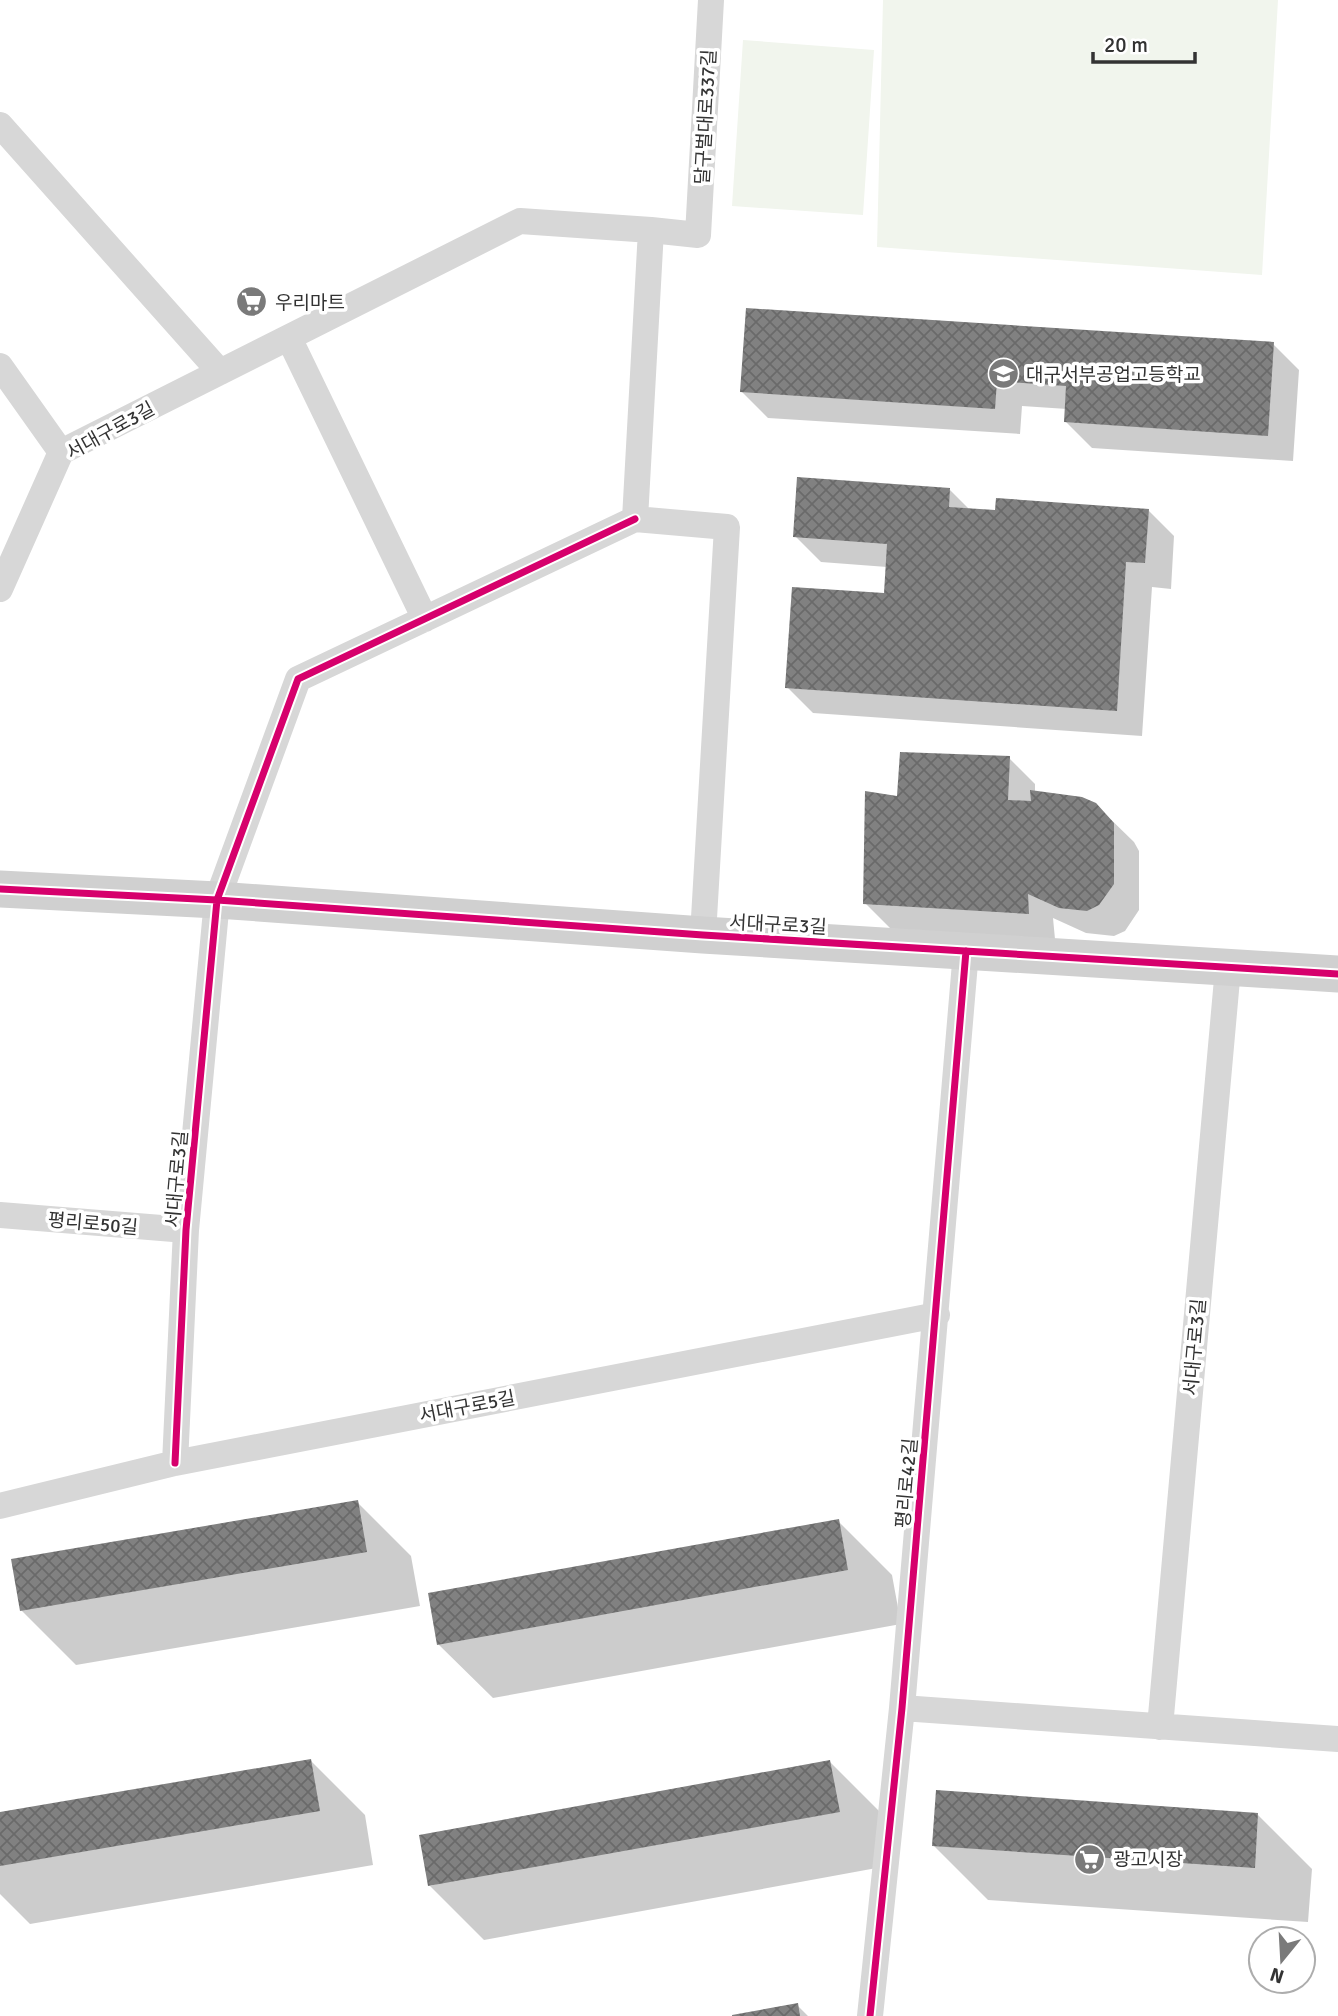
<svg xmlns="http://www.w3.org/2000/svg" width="1338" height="2016" viewBox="0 0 1338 2016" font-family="Signika,'Noto Sans KR',sans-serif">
<defs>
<pattern id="building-cross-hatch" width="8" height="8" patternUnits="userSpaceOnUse" patternTransform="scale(1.75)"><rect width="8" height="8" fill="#818181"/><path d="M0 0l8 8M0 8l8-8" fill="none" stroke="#6a6a6a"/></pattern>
</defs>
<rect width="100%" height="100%" fill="#fff"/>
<path fill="#f1f5ed" d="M883,0H1278L1262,275L877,247Z
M743,40L874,50L863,215L732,206Z"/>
<path fill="#0003" d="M1273,344L1299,370L1293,461L1092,448L1066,422L1067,409L1022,406L1020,434L768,418L742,392Z
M950,490L970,510H1148L1174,536L1171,589L1152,587L1142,736L813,713L787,687L885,595L887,567L821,562L795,536Z
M1009,758L1035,784V792L1095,804L1134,842L1139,851V910L1125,931L1114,936L1086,933L1053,918L1055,939L891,929L865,903L899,798Z
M357,1502L411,1556L420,1606L76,1665L21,1610Z
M838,1521L892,1575L901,1624L493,1698L438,1644Z
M311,1761L365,1815L373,1865L30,1924L0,1894V1814Z
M830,1762L884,1816L893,1865L484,1940L430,1886Z
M1258,1815L1312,1869L1308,1922L988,1900L934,1846Z
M797,2005L808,2016H735Z"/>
<path fill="url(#building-cross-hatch)" d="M746,308L1274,342L1268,436L1064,422L1066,386L997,381L995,409L740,392Z
M797,477L950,488L949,507L995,510L996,498L1149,509L1145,563L1126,562L1117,711L785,688L792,587L884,593L887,544L793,537Z
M900,752L1010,756L1008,800L1031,801L1030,790L1082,797L1096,803L1114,823V884L1099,905L1087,911L1059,908L1028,894L1029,914L863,904L865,791L897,796Z
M358,1500L367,1552L20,1611L11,1559Z
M839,1519L848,1570L437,1645L428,1593Z
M311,1759L320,1811L0,1866V1812Z
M830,1760L840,1812L428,1886L419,1835Z
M936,1790L1258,1813L1255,1868L932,1846Z
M798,2003L800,2016H732V2015Z"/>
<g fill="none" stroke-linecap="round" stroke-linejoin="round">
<path stroke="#d7d7d7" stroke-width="26" d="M0,125L220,372
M289,338L425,619
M0,366L61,452
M635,519L651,230L698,235L711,0
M635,519L727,527L703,935
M0,589L61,452L520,221L651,230
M0,1215L186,1230
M175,1463L186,1230L217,900L298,679L635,519
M0,1506L175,1463L937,1315
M902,1708L1338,1739
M1160,1727L1228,968
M870,2016L902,1708L966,951"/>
<path stroke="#d0d0d0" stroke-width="37" d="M0,889L217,900L703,935L1338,974"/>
<defs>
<path id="cycleway" d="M0,889L217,900L703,935L1338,974
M175,1463L186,1230L217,900L298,679L635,519
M870,2016L902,1708L966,951"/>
</defs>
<use href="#cycleway" stroke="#fff" stroke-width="11"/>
<use href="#cycleway" stroke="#d6006c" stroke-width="7"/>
</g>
<defs>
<symbol id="supermarket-disc" viewBox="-11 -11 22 22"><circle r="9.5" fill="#7a7a7a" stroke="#fff"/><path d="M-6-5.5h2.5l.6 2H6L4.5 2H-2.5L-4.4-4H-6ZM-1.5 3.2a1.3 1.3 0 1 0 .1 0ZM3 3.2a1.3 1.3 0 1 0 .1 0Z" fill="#fff"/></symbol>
<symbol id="school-disc" viewBox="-11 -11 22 22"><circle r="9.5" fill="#7a7a7a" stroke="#fff"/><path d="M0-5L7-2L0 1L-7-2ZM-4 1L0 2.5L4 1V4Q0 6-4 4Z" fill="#fff"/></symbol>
</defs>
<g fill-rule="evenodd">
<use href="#supermarket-disc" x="234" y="284" width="35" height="35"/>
<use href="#school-disc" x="986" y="356" width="35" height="35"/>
<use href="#supermarket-disc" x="1072" y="1842" width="35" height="35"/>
</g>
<g text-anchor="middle" stroke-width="7" stroke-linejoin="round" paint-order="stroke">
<g font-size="19" fill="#333" stroke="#fff">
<text transform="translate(705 117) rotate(-87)" y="7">달구벌대로337길</text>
<text transform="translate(110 430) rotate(-29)" y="7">서대구로3길</text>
<text transform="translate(778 924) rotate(3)" y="7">서대구로3길</text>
<text transform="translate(176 1179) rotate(-85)" y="7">서대구로3길</text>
<text transform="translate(93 1223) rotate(5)" y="7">평리로50길</text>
<text transform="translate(1194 1347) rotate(-85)" y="7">서대구로3길</text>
<text transform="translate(467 1406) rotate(-11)" y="7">서대구로5길</text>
<text transform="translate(906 1483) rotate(-85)" y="7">평리로42길</text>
</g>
<g font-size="19" fill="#333" stroke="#fff" text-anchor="start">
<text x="275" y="309">우리마트</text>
<text x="1026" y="381">대구서부공업고등학교</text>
<text x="1113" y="1866">광고시장</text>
</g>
</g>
<g transform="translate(1282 1960) rotate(198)"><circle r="33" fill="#ffffff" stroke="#adadad" stroke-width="2"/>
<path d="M0-5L12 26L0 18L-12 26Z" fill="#7a7a7a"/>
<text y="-10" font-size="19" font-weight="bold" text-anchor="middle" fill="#333333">N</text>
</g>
<path d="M1093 52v10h102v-10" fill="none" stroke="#333333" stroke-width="3.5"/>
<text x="1104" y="52" font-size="21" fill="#333333" stroke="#ffffff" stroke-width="5" paint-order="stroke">20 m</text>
</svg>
